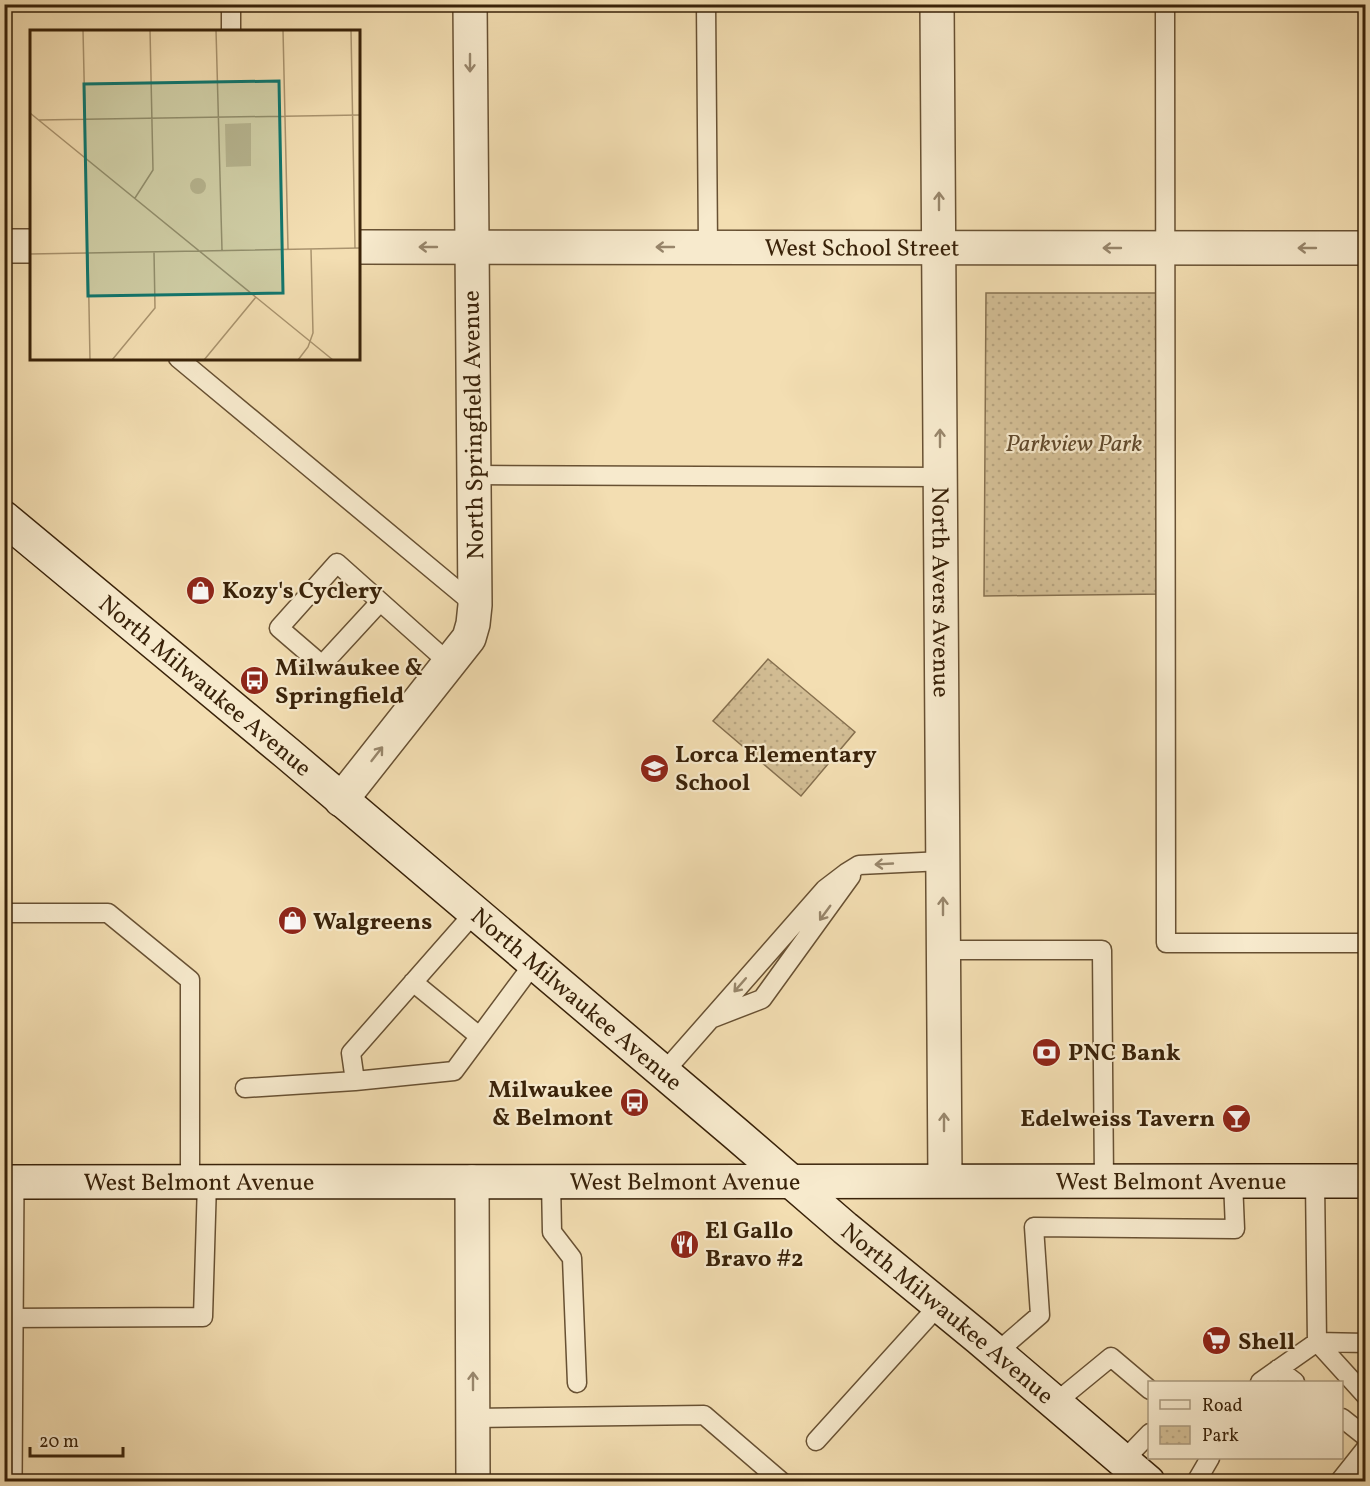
<svg xmlns="http://www.w3.org/2000/svg" width="1370" height="1486" viewBox="0 0 1370 1486" font-family="Vollkorn,serif">
<defs>
<pattern id="park-dots" width="8" height="8" patternUnits="userSpaceOnUse" patternTransform="scale(1.5)"><rect width="8" height="8" fill="#d3be95"/><path d="M2 2h.1M6 6h.1" fill="none" stroke="#b6a37f" stroke-width="1.8" stroke-linecap="round"/></pattern>
</defs>
<rect width="100%" height="100%" fill="#f3deb2"/>
<filter id="stains"><feTurbulence type="fractalNoise" baseFrequency=".00333" numOctaves="4"/><feColorMatrix values="0 0 0 0 .2 0 0 0 0 .09 0 0 0 0 .02 0 0 0 .5 -.17"/></filter>
<radialGradient id="worn" r=".72"><stop offset=".6" stop-color="#630" stop-opacity="0"/><stop offset="1" stop-color="#630" stop-opacity=".3"/></radialGradient>
<path fill="url(#park-dots)" stroke="#86704f" stroke-width="1.5" d="M986,293H1163V594L984,596Z
M768,659L855,732L801,796L713,721Z"/>
<g fill="none" stroke-linecap="round" stroke-linejoin="round">
<defs>
<path id="service" d="M231,4V32
M706,4L708,247
M1165,4L1166,943H1366
M178,358L475,605
M474,475L940,477
M380,602L322,665L279,628L337,563L449,663
M4,913H108L190,980V1182
M943,950H1102L1104,1181
M413,982L479,1036
M713,1018L762,999L851,876
M664,1072L825,889L846,873L859,865L943,861
M355,1081L351,1053L475,912
M245,1088L355,1081L454,1071L534,963
M551,1181L552,1232L572,1258L577,1383
M1315,1181L1317,1342L1366,1396
M6,1318L203,1317L207,1182
M996,1353L1040,1315L1034,1227L1235,1229L1233,1181
M1278,1369L1295,1382
M1260,1382L1317,1342L1366,1343
M1055,1403L1111,1357L1150,1390
M473,1418L704,1415L782,1482
M1342,1418L1366,1437
M816,1441L939,1305
M1123,1461L1150,1433
M1196,1482L1210,1458
M1339,1482L1366,1448"/>
<g id="minor">
<path id="s1" d="M937,4L945,1180"/>
<path d="M4,246H32"/>
<path id="s2" d="M358,247L1366,248"/>
<path d="M341,800L469,638L473,624L475,605L470,4"/>
<path d="M472,1182L473,1482"/>
<path d="M5,1482L7,1182"/>
</g>
<g id="secondary">
<path id="s3" d="M4,518L288,754L735,1133L845,1228L979,1338L1148,1482"/>
<path id="s4" d="M4,1182L1366,1181"/>
</g>
</defs>
<use href="#service" stroke="#685133" stroke-width="21"/>
<use href="#minor" stroke="#685133" stroke-width="36"/>
<use href="#secondary" stroke="#392209" stroke-width="36"/>
<use href="#service" stroke="#f7eacd" stroke-width="18"/>
<use href="#minor" stroke="#f7eacd" stroke-width="33"/>
<use href="#secondary" stroke="#f7eacd" stroke-width="33"/>
</g>
<defs><path id="oneway-shaft" d="M-6 0H5M1.5-3L5.5 0L1.5 3" fill="none" stroke-width="1.6" stroke-linecap="round" stroke-linejoin="round" transform="scale(1.5)"/></defs>
<g stroke="#98866b">
<use href="#oneway-shaft" transform="translate(470 63) rotate(90)"/>
<use href="#oneway-shaft" transform="translate(939 201) rotate(-90)"/>
<use href="#oneway-shaft" transform="translate(428 247) rotate(180)"/>
<use href="#oneway-shaft" transform="translate(665 247) rotate(-180)"/>
<use href="#oneway-shaft" transform="translate(1112 248) rotate(-180)"/>
<use href="#oneway-shaft" transform="translate(1307 248) rotate(-180)"/>
<use href="#oneway-shaft" transform="translate(940 438) rotate(-90)"/>
<use href="#oneway-shaft" transform="translate(377 754) rotate(-52)"/>
<use href="#oneway-shaft" transform="translate(884 864) rotate(177)"/>
<use href="#oneway-shaft" transform="translate(943 906) rotate(-90)"/>
<use href="#oneway-shaft" transform="translate(825 913) rotate(126)"/>
<use href="#oneway-shaft" transform="translate(740 985) rotate(131)"/>
<use href="#oneway-shaft" transform="translate(944 1122) rotate(-90)"/>
<use href="#oneway-shaft" transform="translate(473 1381) rotate(-90)"/>
</g>
<defs>
<symbol id="shop-disc" viewBox="-11 -11 22 22"><circle r="9.5" fill="#8f2418" stroke="#f7eacd"/><path d="M-5-2.5h2.3a2.7 3.5 0 0 1 5.4 0H5L5.5 6h-11ZM-1.5-2.5h3a1.5 2.3 0 0 0-3 0Z" fill="#fff"/></symbol>
<symbol id="bus-disc" viewBox="-11 -11 22 22"><circle r="9.5" fill="#8f2418" stroke="#f7eacd"/><path d="M-5-6H5V4H4V6H2V4H-2V6H-4V4H-5ZM-3.5-4V0h7V-4ZM-3.5 1.2v1.5H-2V1.2ZM2 1.2v1.5H3.5V1.2Z" fill="#fff"/></symbol>
<symbol id="school-disc" viewBox="-11 -11 22 22"><circle r="9.5" fill="#8f2418" stroke="#f7eacd"/><path d="M0-5L7-2L0 1L-7-2ZM-4 1L0 2.5L4 1V4Q0 6-4 4Z" fill="#fff"/></symbol>
<symbol id="bank-disc" viewBox="-11 -11 22 22"><circle r="9.5" fill="#8f2418" stroke="#f7eacd"/><path d="M-6-4H6V4H-6ZM0-2.3a2.3 2.3 0 1 0 0 4.6a2.3 2.3 0 1 0 0-4.6Z" fill="#fff"/></symbol>
<symbol id="bar-disc" viewBox="-11 -11 22 22"><circle r="9.5" fill="#8f2418" stroke="#f7eacd"/><path d="M-6-5H6L.8 .8V4.5H3.5V6h-7V4.5H-.8V.8Z" fill="#fff"/></symbol>
<symbol id="restaurant-disc" viewBox="-11 -11 22 22"><circle r="9.5" fill="#8f2418" stroke="#f7eacd"/><path d="M-5-6h1v4h1v-4h1v4h1v-4h1v5L-1.5 .5V6h-2V.5L-5-1ZM5-6V6H3V1.5H1.5Q1.5-4 5-6Z" fill="#fff"/></symbol>
<symbol id="supermarket-disc" viewBox="-11 -11 22 22"><circle r="9.5" fill="#8f2418" stroke="#f7eacd"/><path d="M-6-5.5h2.5l.6 2H6L4.5 2H-2.5L-4.4-4H-6ZM-1.5 3.2a1.3 1.3 0 1 0 .1 0ZM3 3.2a1.3 1.3 0 1 0 .1 0Z" fill="#fff"/></symbol>
</defs>
<g fill-rule="evenodd">
<use href="#shop-disc" x="184" y="574" width="33" height="33"/>
<use href="#bus-disc" x="238" y="664" width="33" height="33"/>
<use href="#school-disc" x="638" y="752" width="33" height="33"/>
<use href="#shop-disc" x="276" y="904" width="33" height="33"/>
<use href="#bank-disc" x="1030" y="1036" width="33" height="33"/>
<use href="#bus-disc" x="618" y="1086" width="33" height="33"/>
<use href="#bar-disc" x="1220" y="1102" width="33" height="33"/>
<use href="#restaurant-disc" x="668" y="1228" width="33" height="33"/>
<use href="#supermarket-disc" x="1200" y="1324" width="33" height="33"/>
</g>
<g text-anchor="middle" stroke-width="4.5" stroke-linejoin="round" paint-order="stroke">
<g font-size="24" fill="#392209" stroke="#f7eacd">
<text dy="8" stroke="none"><textPath href="#s2" startOffset="504">West School Street</textPath></text>
<text transform="translate(473 425) rotate(-91)" y="8">North Springfield Avenue</text>
<text dy="8" stroke="none"><textPath href="#s1" startOffset="588">North Avers Avenue</textPath></text>
<text dy="8" stroke="none"><textPath href="#s3" startOffset="262">North Milwaukee Avenue</textPath></text>
<text dy="8" stroke="none"><textPath href="#s3" startOffset="748">North Milwaukee Avenue</textPath></text>
<text dy="8" stroke="none"><textPath href="#s4" startOffset="195">West Belmont Avenue</textPath></text>
<text dy="8" stroke="none"><textPath href="#s4" startOffset="681">West Belmont Avenue</textPath></text>
<text dy="8" stroke="none"><textPath href="#s4" startOffset="1167">West Belmont Avenue</textPath></text>
<text dy="8" stroke="none"><textPath href="#s3" startOffset="1234">North Milwaukee Avenue</textPath></text>
</g>
<g font-size="24" font-style="italic" fill="#60492c" stroke="#f7eacd">
<text x="1074" y="451">Parkview Park</text>
</g>
<g font-size="24" font-weight="bold" fill="#392209" stroke="#f7eacd" text-anchor="start">
<text x="222" y="598">Kozy's Cyclery</text>
<text x="275" y="675">Milwaukee &amp;<tspan x="275" dy="28">Springfield</tspan></text>
<text x="675" y="762">Lorca Elementary<tspan x="675" dy="28">School</tspan></text>
<text x="313" y="929">Walgreens</text>
<text x="1068" y="1060">PNC Bank</text>
<text x="613" y="1097" text-anchor="end">Milwaukee<tspan x="613" dy="28">&amp; Belmont</tspan></text>
<text x="1215" y="1126" text-anchor="end">Edelweiss Tavern</text>
<text x="705" y="1238">El Gallo<tspan x="705" dy="28">Bravo #2</tspan></text>
<text x="1238" y="1349">Shell</text>
</g>
</g>
<g transform="translate(30 30)">
<rect width="330" height="330" fill="#f3deb2"/>
<path d="M221,93V136L196,137L195,94ZM160 156a8 8 0 1 1 16 0a8 8 0 1 1-16 0Z" fill="#d3be95"/>
<path fill="none" stroke="#a9936e" stroke-width="1.5" d="M53,0L55,89M186,0L192,220M253,0L258,219M321,0L325,218M0,83L303,330M9,90L330,85M105,168L123,140L120,0M58,223L60,330M0,224L330,218M82,330L125,278L124,222M174,330L226,267M268,330L278,317L283,303L281,219"/>
<path fill="#0f766e" fill-opacity="0.15" stroke="#0f766e" stroke-width="3" d="M249,51L253,263L58,266L54,54Z"/>
<rect width="330" height="330" fill="none" stroke="#392209" stroke-width="3"/>
</g>
<rect width="1370" height="1486" fill="none" stroke="#f3deb2" stroke-width="24"/>
<rect x="6" y="6" width="1358" height="1474" fill="none" stroke="#392209" stroke-width="3"/>
<rect x="12" y="12" width="1346" height="1462" fill="none" stroke="#392209" stroke-width="1.5"/>
<rect x="1148" y="1381" width="195" height="78" fill="#f7eacd" stroke="#ab9a7f" stroke-width="1.5"/>
<rect x="1160" y="1400" width="30" height="9" fill="#f7eacd" stroke="#ab9a7f" stroke-width="1.5"/>
<text x="1202" y="1411" font-size="18" fill="#392209">Road</text>
<rect x="1160" y="1426" width="30" height="18" fill="url(#park-dots)" stroke="#ab9a7f" stroke-width="1.5"/>
<text x="1202" y="1441" font-size="18" fill="#392209">Park</text>
<path d="M30 1447v9h93v-9" fill="none" stroke="#392209" stroke-width="3"/>
<text x="39" y="1447" font-size="18" fill="#392209" stroke="#f7eacd" stroke-width="4.5" paint-order="stroke">20 m</text>
<rect width="100%" height="100%" filter="url(#stains)"/>
<rect width="100%" height="100%" fill="url(#worn)"/>
</svg>
